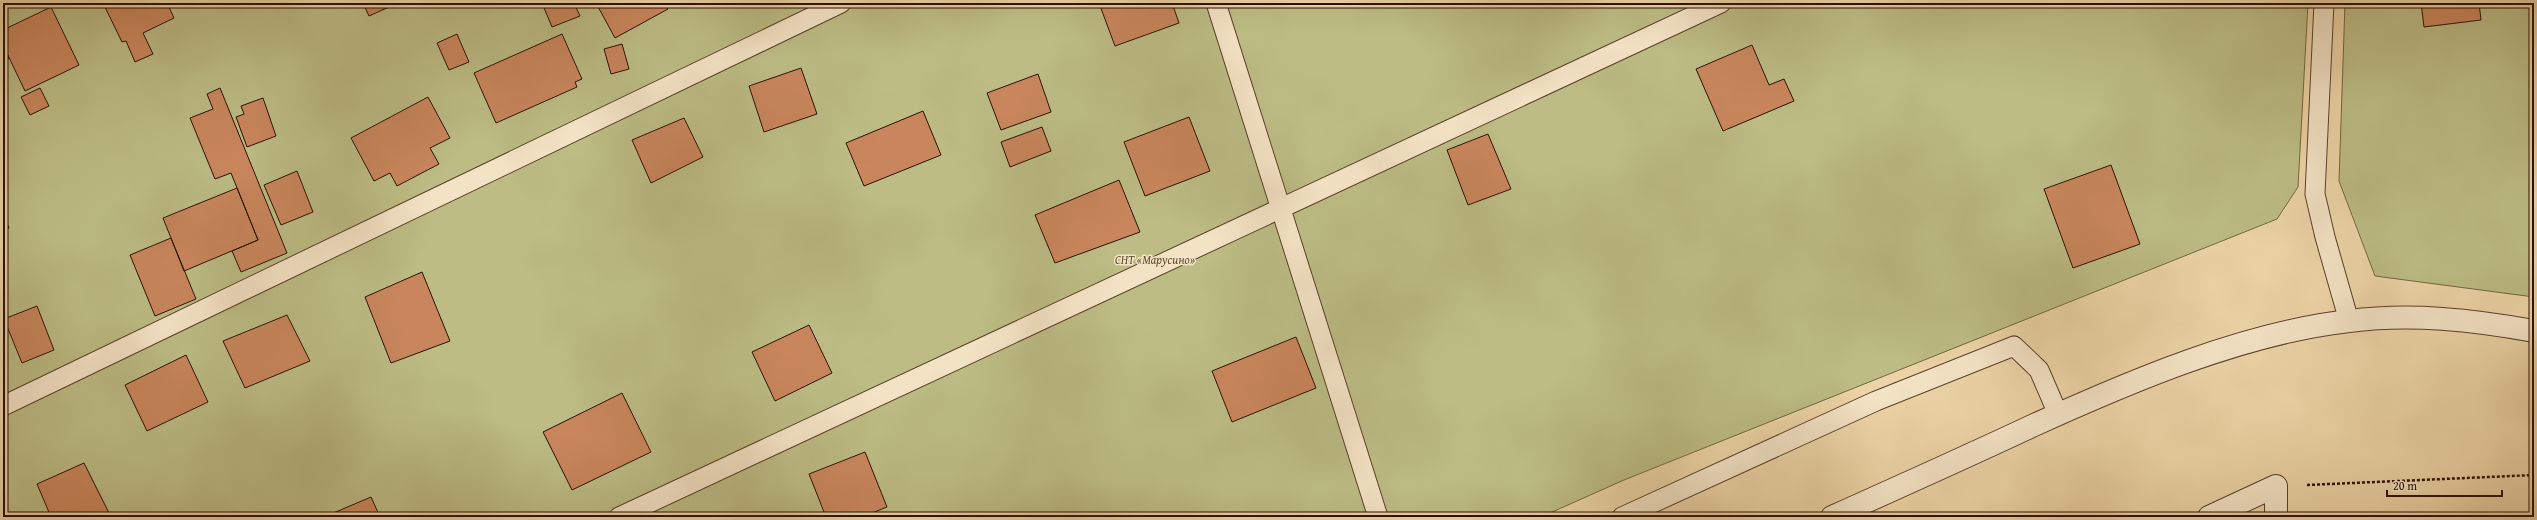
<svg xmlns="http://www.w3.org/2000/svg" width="2537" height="520" viewBox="0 0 2537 520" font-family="'Gentium Book Plus',serif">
<rect width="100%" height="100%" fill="#ecd4a6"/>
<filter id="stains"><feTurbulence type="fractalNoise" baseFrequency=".005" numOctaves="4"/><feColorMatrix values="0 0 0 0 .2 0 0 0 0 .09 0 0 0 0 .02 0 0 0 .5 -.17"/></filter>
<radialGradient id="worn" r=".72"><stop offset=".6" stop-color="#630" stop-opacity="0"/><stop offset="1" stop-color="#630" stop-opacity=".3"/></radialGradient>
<path fill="#bcbc84" stroke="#746642" d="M3,3H2308L2298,187L2277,219L1624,480L1541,517H3Z
M2345,3H2534V297L2375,276L2339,181Z"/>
<path fill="#c9865c" stroke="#2b0f00" d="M103,3H167L174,18L143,33L153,54L135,62L126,41L122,42Z
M363,3H398L369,16Z
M542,3H574L580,16L552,27Z
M596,3H664L668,9L615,38Z
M1099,3H1172L1179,23L1115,46Z
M2421,3H2479L2481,20L2424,27Z
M51,7L79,65L25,91L3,45V30Z
M457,34L469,62L449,70L437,43Z
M562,34L582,79L575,82L577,87L496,123L474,73Z
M622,44L629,69L611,74L604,49Z
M3,45L9,58L3,61Z
M1752,45L1769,85L1784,79L1794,101L1723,131L1696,69Z
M801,68L817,114L764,132L749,86Z
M1038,74L1051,112L1001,130L987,93Z
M40,88L49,106L30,115L21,97Z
M220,88L287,253L241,272L232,251L258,240L231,173L215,179L190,118L213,109L207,94Z
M428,97L450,138L430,148L439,164L397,186L390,173L374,181L351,138Z
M263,98L276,136L247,147L236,117L244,114L241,106Z
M923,111L941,155L864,186L846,143Z
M1189,117L1210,171L1145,196L1124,142Z
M684,118L703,157L651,183L632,140Z
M1042,127L1051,151L1010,167L1001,142Z
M1488,134L1511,189L1468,205L1447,150Z
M2111,165L2140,244L2073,268L2044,189Z
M297,171L313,212L281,225L264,185Z
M1119,180L1140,232L1055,263L1035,215Z
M237,188L258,240L184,271L163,218Z
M3,214L9,228L3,230Z
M171,238L196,299L155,316L130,255Z
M422,272L450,341L391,363L365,297Z
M37,306L54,350L22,363L4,319Z
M287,315L310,361L245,388L223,341Z
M809,325L832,373L775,401L752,352Z
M1296,337L1316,388L1232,422L1212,371Z
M186,355L208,402L147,431L125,385Z
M622,393L651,452L572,490L543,432Z
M865,452L887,507L862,517H826L809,474Z
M84,463L109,513L100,517H51L37,484Z
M371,497L380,517H324Z"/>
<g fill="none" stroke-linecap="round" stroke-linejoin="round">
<defs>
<path id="lane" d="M1216,3L1378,517
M2324,3L2315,194L2325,237L2349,321
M3,406L841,3
M619,517L1721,3
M1622,517L1876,401L2014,346L2039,370L2058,414"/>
<path id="street" d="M1832,517C1899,487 1966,457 2032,426C2129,382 2243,333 2349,321C2412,313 2473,320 2534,331
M2209,517L2276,486V517"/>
</defs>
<use href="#lane" stroke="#5b402a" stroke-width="21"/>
<use href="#street" stroke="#5b402a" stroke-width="24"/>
<path stroke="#2b0f00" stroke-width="2.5" stroke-dasharray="3 2" stroke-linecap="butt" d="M2307,485L2534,475"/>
<use href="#lane" stroke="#f3e3c5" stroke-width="19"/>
<use href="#street" stroke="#f3e3c5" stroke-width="22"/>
</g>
<g text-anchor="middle" stroke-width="3" stroke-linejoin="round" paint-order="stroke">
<g font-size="12" font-style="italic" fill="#5e4c2e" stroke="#f3e3c5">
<text x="1155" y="264">СНТ «Марусино»</text>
</g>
</g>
<rect width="2537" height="520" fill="none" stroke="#ecd4a6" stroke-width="16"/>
<rect x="4" y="4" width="2529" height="512" fill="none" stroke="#2b0f00" stroke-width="2"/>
<rect x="8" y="8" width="2521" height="504" fill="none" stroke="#2b0f00"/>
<path d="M2387 490v6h115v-6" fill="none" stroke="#2b0f00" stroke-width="2"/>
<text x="2393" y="490" font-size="12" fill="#2b0f00" stroke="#f3e3c5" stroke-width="3" paint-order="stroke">20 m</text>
<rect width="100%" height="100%" filter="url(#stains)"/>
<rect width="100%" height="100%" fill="url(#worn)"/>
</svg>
